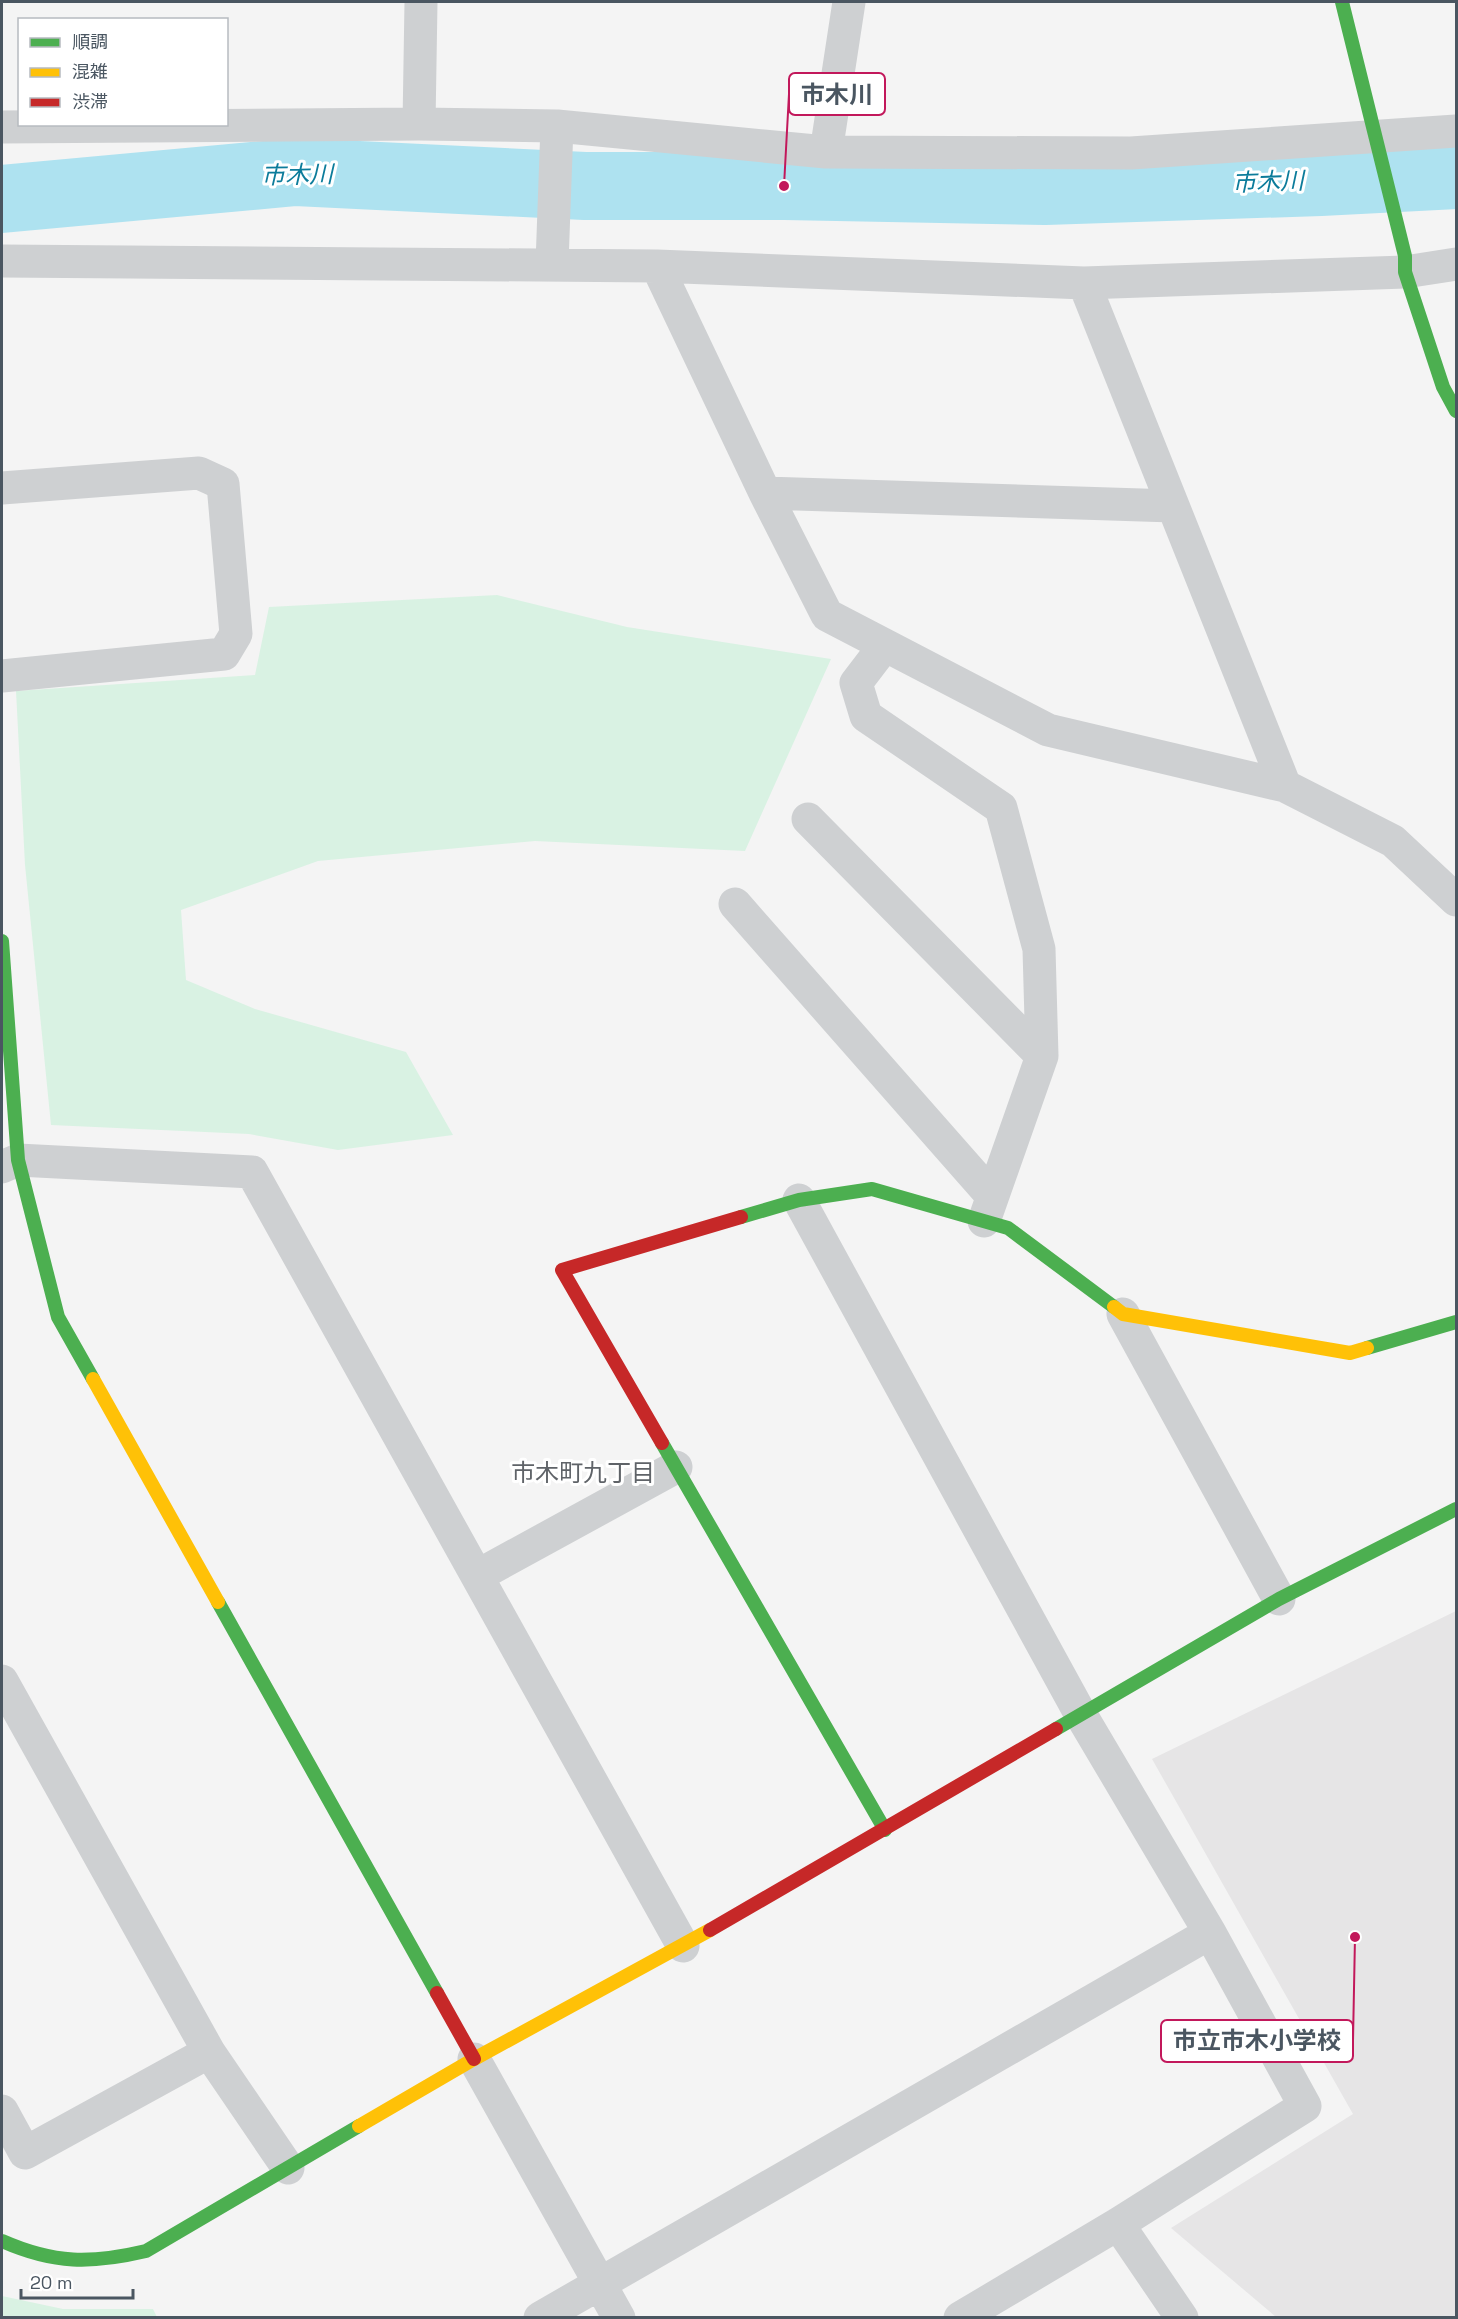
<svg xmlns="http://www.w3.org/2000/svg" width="1458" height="2319" viewBox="0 0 1458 2319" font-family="'Space Grotesk','Noto Sans JP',sans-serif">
<rect width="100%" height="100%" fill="#f4f4f4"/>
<path fill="#e6e5e6" d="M1456,1611V2317H1276L1171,2228L1353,2114L1152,1759Z"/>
<path fill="#d9f2e3" d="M497,595L627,627L831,659L745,851L535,841L318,861L181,910L186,980L255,1009L406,1052L453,1135L338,1150L249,1134L51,1125L25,865L16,691L255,675L269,607Z
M2,2296L63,2309H153L157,2317H2Z"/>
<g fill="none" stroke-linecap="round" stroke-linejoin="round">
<path stroke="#aee2f0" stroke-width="68" d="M2,199L296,172L585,186H784L1045,191L1321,182L1456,175"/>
<path stroke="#ced0d2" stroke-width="33" d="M419,124L421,2
M2,127L419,124L557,126L826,152L1131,153L1456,131
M826,152L849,2
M2,261L657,266L1084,283L1405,272L1456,264
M552,264L557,126
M657,266L765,493L827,615L1048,730L1285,786L1393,841L1456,900
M1084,283L1285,786
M2,488L199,473L223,484L236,634L224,654L2,676
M765,493L1173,506
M885,645L856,683L866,716L1001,808L1039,949L1042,1056L984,1221
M808,819L1042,1056
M735,904L992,1196
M2,1167L18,1160L252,1172L683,1946
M799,1200L1081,1715L1210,1933L1305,2106L1118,2224L960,2318
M1123,1314L1279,1599
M477,1576L676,1467
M2,1681L209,2052L288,2168
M474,2059L619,2318
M2,2111L25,2153L209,2052
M1118,2224L1182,2318
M540,2318L1210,1933"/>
<path stroke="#4caf50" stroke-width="14" d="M1342,2L1405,256V272L1443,387L1456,411
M2,941L18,1160L58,1317L93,1379
M741,1217L799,1200L872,1189L1008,1228L1114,1307
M1367,1348L1456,1322
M662,1443L885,1830
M218,1602L437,1993
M1056,1729L1279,1599L1456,1509
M2,2241C54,2264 91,2264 146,2251L359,2126"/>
<path stroke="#ffc107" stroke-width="14" d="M1114,1307L1123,1314L1350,1353L1367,1348
M93,1379L218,1602
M359,2126L474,2059L710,1930"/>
<path stroke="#c62828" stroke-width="14" d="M662,1443L562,1270L741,1217
M710,1930L1056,1729
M437,1993L474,2059"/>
</g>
<g text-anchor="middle" stroke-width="6" stroke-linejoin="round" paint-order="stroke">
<g font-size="24" font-style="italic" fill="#0c7c9b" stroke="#fff">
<text transform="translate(297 175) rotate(-1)" y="8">市木川</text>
<text transform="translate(1268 182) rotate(-2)" y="8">市木川</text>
</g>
<g font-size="24" fill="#5f6368" stroke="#fff">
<text x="583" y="1481">市木町九丁目</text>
</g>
</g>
<path fill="none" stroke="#c2185b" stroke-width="2" d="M784 186L789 94M1355 1937L1353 2041"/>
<g fill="#c2185b" stroke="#fff" stroke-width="2">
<circle cx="784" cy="186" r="6"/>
<circle cx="1355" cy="1937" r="6"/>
</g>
<g fill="#fff" stroke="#c2185b" stroke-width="2">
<rect x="789" y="73" width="96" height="42" rx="6"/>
<rect x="1161" y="2020" width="192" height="42" rx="6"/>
</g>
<g font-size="24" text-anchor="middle" font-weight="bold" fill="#4a5661">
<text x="837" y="103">市木川</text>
<text x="1257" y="2049">市立市木小学校</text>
</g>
<rect width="1458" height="2319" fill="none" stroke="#4a5661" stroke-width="6"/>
<rect x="18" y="18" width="210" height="108" fill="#ffffff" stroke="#b7bbc0" stroke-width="1.5"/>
<rect x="30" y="38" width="30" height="9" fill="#4caf50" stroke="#b7bbc0" stroke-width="1.5"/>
<text x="72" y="48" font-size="18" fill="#4a5661">順調</text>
<rect x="30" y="68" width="30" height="9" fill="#ffc107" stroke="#b7bbc0" stroke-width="1.5"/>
<text x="72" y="78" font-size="18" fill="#4a5661">混雑</text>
<rect x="30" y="98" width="30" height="9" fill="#c62828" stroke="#b7bbc0" stroke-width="1.5"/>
<text x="72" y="108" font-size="18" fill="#4a5661">渋滞</text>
<path d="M21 2289v9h112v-9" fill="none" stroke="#4a5661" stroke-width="3"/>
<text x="30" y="2289" font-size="18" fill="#4a5661" stroke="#ffffff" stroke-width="4.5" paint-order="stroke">20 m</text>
</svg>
